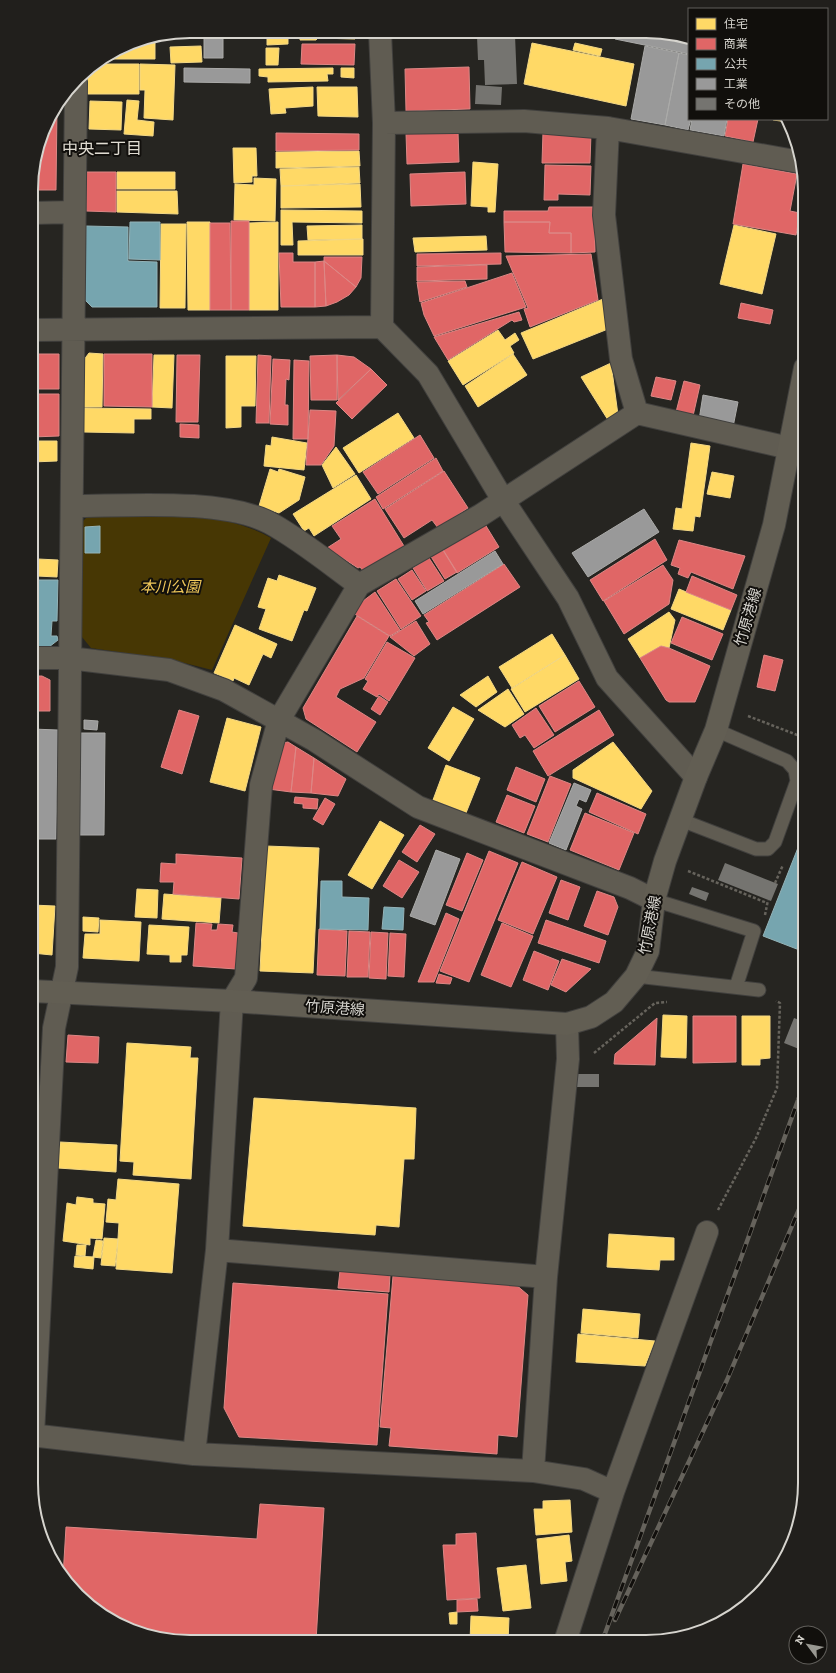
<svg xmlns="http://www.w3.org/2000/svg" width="836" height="1673" viewBox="0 0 836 1673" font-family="'Zilla Slab','Noto Sans JP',serif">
<rect width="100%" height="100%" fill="#262521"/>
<path fill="#473704" d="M198,516C225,520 248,525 271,538L212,670L173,660L91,648L82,637V522L87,517Z"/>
<path fill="#ffd966" stroke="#f3d885" d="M267,31L355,32V39L318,38L316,40H300V38H288V44L267,45Z
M586,33L608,34L607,37Z
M155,38V59H104L129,43Z
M532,43L634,64L626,106L524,84Z
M575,43L602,49L600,56L573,50Z
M201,46L202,62L171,63L170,47Z
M266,48H279L278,65H266Z
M95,64H139V94H87V69Z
M140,64L175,65L173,120L144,118L145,90H140Z
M333,68V74H327L328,81L268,82V77L259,76V69Z
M341,68H354V78L341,77Z
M313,87V106L285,108L286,113L271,114L269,89Z
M317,87H357L358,117L318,116Z
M127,100L139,101L137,120L154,122L153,136L124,134Z
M90,101L122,102L121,130L89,129Z
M787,119L788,122L773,120V119Z
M233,148H256L257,176H252V182L234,183Z
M359,151L360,166L276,168V152Z
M473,162L498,164L495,212H488V207L471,206Z
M359,167L360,183L281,186L280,169Z
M117,172H175V189H117Z
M254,178L276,179L275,221L234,220L235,184L254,185Z
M360,184L361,207L281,208V186Z
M117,191H177L178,214L117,212Z
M281,210L362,211V223L292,222L293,245H281Z
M187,222H210V310H188Z
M278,222V310H249V223Z
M161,224H186L185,308H160Z
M362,225V239L308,240L307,226Z
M734,225L776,234L762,294L720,284Z
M486,236L487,250L415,252L413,238Z
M363,239V255H298V241Z
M603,299L608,329L533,359L521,333Z
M498,330L505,340L515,333L519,340L510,346L514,353L463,385L448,361Z
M89,353L103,354L102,407H83V361Z
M513,354L527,375L478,407L465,386Z
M154,355H174L172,408L152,407Z
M226,356H256L255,406H241V427L226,428Z
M611,363L618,415L608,420L581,377Z
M84,408L151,409V419H134V433L83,432Z
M398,413L414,438L359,473L343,448Z
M272,437L307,443L304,470L264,466L266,445L271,446Z
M32,441H57V461L32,462Z
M691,443L710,446L700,517L695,516L693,531L673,529L676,508L682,509Z
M336,447L355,474L333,488L322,465Z
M270,469L278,472L279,469L305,477L299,500L279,513L259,506Z
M712,472L734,476L730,498L707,494Z
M356,475L371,499L314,536L309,528L304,531L293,514Z
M32,541H35L34,574L32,573Z
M38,559L58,560L57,577L37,576Z
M279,575L316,588L307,611L304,610L292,641L259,629L266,609L258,607L268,578L277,581Z
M679,589L731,610L723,630L671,609Z
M669,612L675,620L669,648L661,646L640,658L628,639Z
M235,625L277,644L271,658L263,654L249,685L234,678L233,681L214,673Z
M552,634L565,655L512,688L499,667Z
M565,655L579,679L525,712L511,689Z
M488,676L497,692L476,707L460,695Z
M508,689L524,714L505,727L478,710Z
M453,707L474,719L449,761L428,748Z
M227,718L261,727L245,791L210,782Z
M613,742L652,791L641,809L573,778V770Z
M446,765L480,778L466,813L433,800Z
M380,821L404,835L372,889L348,875Z
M266,846L319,848L313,973L260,971Z
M137,889L158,890L157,918L135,917Z
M164,894L221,898L219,923L162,919Z
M32,905L55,906L52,955L32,953Z
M83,917L99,918L98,932L83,931Z
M100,920L141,922L139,961L83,958L85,934H100Z
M149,925L189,927L187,955H181V962H170V955L147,954Z
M663,1015L687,1016L686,1058L661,1057Z
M742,1016H770V1058L760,1059V1065H742Z
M127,1043L191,1047L190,1058H198L191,1179L133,1175L134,1162L120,1161Z
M254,1098L416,1108L414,1159H404L399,1227L376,1225L375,1235L243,1226Z
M60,1142L117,1145L116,1172L58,1168Z
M118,1179L179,1184L172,1273L116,1269L119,1223L106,1222L108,1199L116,1200Z
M77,1197L93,1199V1203L105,1204L102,1239L90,1238V1245L63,1241L67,1203L76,1205Z
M609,1234L674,1238V1260H660L659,1270L607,1267Z
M104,1238L118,1239L115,1266L101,1265Z
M96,1240L103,1241L101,1258L93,1257Z
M77,1245H86L85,1256L76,1255Z
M75,1256L94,1257L93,1269L74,1267Z
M583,1309L640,1314L638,1338L581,1333Z
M578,1334L655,1341L645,1366L576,1362Z
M570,1500L572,1532L536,1535L534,1509H543V1501Z
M569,1535L572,1561L565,1562L567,1581L541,1584L537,1539Z
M526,1565L531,1608L503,1611L497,1568Z
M457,1612V1624H450L449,1613Z
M471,1616L509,1618L508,1642L470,1641Z"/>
<path fill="#e06666" stroke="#dd8785" d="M302,44H355L354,65L301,64Z
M469,67L470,109L406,111L405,69Z
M57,108L56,190H32V169L48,119Z
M728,119H758L753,142L725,136Z
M458,132L459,162L407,164L406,133Z
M543,132L591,133L590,163H542Z
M276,133L359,134V150L276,151Z
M743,164L797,174L790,211L800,213L796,235L733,224Z
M545,165L591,166L590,195L558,194V200H544Z
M86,172H116V212L86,211Z
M465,172L466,204L411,206L410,174Z
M549,207H595V252L571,253V233H549L550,222H504V211H548Z
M231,221H249V310H231Z
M504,222H550L549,233H571V253L505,252Z
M210,223H230L231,310H210Z
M279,253H293V262H315V307H281Z
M501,253V264L417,266V254Z
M591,254L598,300L530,327L524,309L528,308L506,256Z
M324,257H362L361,278L356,287L324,261Z
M324,261L356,287L349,295L337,302L326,306Z
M324,261L326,306L315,307V262Z
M487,265V279L417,281V267Z
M512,273L526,307L434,336L424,315L421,303Z
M465,281L467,287L420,302L417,282Z
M741,303L773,310L770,324L738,318Z
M519,312L522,320L514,322L512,320L448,360L434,337Z
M32,354H59V389H32Z
M104,354H152V407L104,406Z
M177,355H200L198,422H176Z
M258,355L271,356L269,423H256Z
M337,355L354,357L371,369L338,400Z
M337,355V400H311L310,356Z
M273,359L290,360L289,380L286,379L285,405H288V425L270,424Z
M294,360L309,361L308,439H293Z
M371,369L387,385L352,419L336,403Z
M656,377L676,381L671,400L651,396Z
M684,381L700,385L693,416L676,412Z
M32,394H59V436L32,437Z
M310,410L336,411L334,446L321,465H306Z
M180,424L199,425V438L180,437Z
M420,435L434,458L378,494L363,472Z
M436,458L443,471L383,509L376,497Z
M444,471L468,508L438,528L432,520L404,538L385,509Z
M375,499L404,546L364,572L360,567L358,568L327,548L341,539L332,526Z
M483,521L499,547L457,573L441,547Z
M655,539L667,560L603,601L590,580Z
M679,540L745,556L733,589L691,572L688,578L678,574L680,568L671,565Z
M442,548L457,572L445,579L430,555Z
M429,558L444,581L427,591L413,568Z
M504,564L520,587L437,640L426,623L429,622L424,615Z
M663,565L673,580L669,604L624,634L604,601Z
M412,570L426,591L412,600L398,579Z
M692,576L737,595L731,610L686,592Z
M396,579L421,616L401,629L377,591Z
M375,592L400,630L390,636L353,613L359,604Z
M357,616L389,636L364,678L340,689L336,697L376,722L357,752L306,719L303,708Z
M682,617L723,634L712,660L671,643Z
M416,621L430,644L414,656L390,637Z
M387,642L415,658L389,701L379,694L377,697L363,689L368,681L365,679Z
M661,646L669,648L710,666L695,702H669L666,700L640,658Z
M764,655L783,660L775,691L757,687Z
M32,676H42L50,680V711H32Z
M579,681L595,707L555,732L539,706Z
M379,696L388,702L380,715L371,709Z
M536,708L554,735L534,748L525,735L520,738L512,725Z
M179,710L199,716L182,774L161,767Z
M599,710L614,735L548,776L533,751Z
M288,742L296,747L291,792L268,789L282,743Z
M296,747L314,758L311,793L291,792Z
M314,758L346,779L338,796L311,793Z
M516,767L545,779L536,802L507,790Z
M550,776L571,784L548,842L527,834Z
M597,793L646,814L638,834L589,812Z
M507,795L535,806L524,833L496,822Z
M295,797L318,799L317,809L303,808V804L294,803Z
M325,798L335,804L323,825L313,819Z
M585,813L634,833L619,870L570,850Z
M420,825L435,834L417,862L402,852Z
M489,851L518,863L469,982L440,971Z
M467,853L483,860L462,911L446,905Z
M176,854L242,858L239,899L173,894L174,882H160L161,863L176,864Z
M399,860L419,872L402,898L383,886Z
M522,862L557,877L533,934L498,920Z
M561,880L580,887L568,920L549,913Z
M597,891L614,897L618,907L608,935L584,926Z
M446,913L459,919L434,982H418Z
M546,920L606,941L599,963L538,943Z
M196,923L212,924L211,930H217L218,924L233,925L232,932L238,933L236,969L193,966Z
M502,923L533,936L511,987L481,975Z
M319,929L347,931L345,976L317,975Z
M349,931L370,932L368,977H347Z
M371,932L388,933L386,979L369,978Z
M390,933L406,934L404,977L388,976Z
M534,951L559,961L548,990L523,980Z
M562,959L591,969L566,992L551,985Z
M439,974L452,978L450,984L436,983Z
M693,1016H736V1062L693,1063Z
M657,1018L655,1065L614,1064L615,1054Z
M68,1035L99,1037L98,1063L66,1062Z
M340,1271L390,1275L389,1292L338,1288Z
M393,1276L515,1284L528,1295L517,1437L498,1435L497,1454L389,1446L391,1428L380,1427Z
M233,1283L388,1294L377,1445L239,1437L224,1408Z
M260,1504L324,1508L316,1641H169L120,1626L85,1603L63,1577L66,1527L257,1539Z
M476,1533L480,1598L447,1600L443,1545H456V1534Z
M477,1599L478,1611L457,1612V1600Z"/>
<path fill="#76a5af" stroke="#93b3b8" d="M130,222H160V260L129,259Z
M86,226L128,227V261L157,262V307H92L84,299Z
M805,478V496L801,495Z
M100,526V553H85V527Z
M32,580H58L57,621H52L51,636H57L58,640L49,647H32Z
M805,830V945L802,951L763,936Z
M321,881H342V897L369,898L368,930L320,929Z
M384,907L404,908L403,930L382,929Z"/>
<path fill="#999" stroke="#ababa9" d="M204,31H223V58H204Z
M616,34H677L689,38V54L615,39Z
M645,46L679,53L665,125L631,119Z
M679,53L689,55V119H691L688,130L665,125Z
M184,68L250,69V83L184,82Z
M692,119H727L724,136L690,130Z
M703,395L738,402L733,427L699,420Z
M644,509L659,532L588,577L572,553Z
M495,551L503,564L423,614L415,601Z
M84,720L98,721L97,730L84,729Z
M32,729L58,730L56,839H32Z
M81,733H105L104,835H80Z
M574,783L591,790L586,802L579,799L576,806L582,809L566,850L549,843Z
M436,850L460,859L435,925L410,916Z"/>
<path fill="#757470" d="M515,35L517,84L485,85L484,60H478L477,36Z
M476,85L502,87L501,105L475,104Z
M725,863L778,884L771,901L718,880Z
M692,887L709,893L706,901L689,894Z
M794,1018L805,1022L804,1051L784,1043Z
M577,1074H599V1087H577Z"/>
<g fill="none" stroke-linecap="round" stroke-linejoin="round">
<defs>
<path id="service" d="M681,820L756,849H768L775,842L797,781L795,770L787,761L716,730
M654,900L754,931L736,987
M636,976L759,990"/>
<path id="minor" d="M380,32L384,123L382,327L428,374L503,500L568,598L607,678L696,777
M384,123L524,121L608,128L800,162
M32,213L74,212
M32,330L382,327
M637,413L789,448
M72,506C126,506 223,498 270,523C301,540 330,564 359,585
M32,658H69L169,670L224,690L314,740L418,807L630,888L654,900
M217,1250L546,1277
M31,1435L194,1454L533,1471L584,1479L613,1492L565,1642
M33,1435L54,1028L67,967C69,672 72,377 76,83
M194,1454L217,1250L232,1001L246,978L261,785L279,720L359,585L481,515L637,413L621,359L604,215L608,128
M533,1471L546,1277L568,1059L567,1024
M613,1492L707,1232"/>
<path id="secondary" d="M32,991L232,1001L567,1024L591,1017L614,1002L636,976L648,951L654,900L665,861L696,777L716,730L774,525L805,368"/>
</defs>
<use href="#service" stroke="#41403e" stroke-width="15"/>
<use href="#minor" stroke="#41403e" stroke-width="24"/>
<use href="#secondary" stroke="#41403e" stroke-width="24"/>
<path stroke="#66635c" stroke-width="2.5" stroke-dasharray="3 2" stroke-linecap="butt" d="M748,716L805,738
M688,871L767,903
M775,883L783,865
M765,915L768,900
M594,1053L655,1003L667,1002
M718,1210L756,1138L777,1088L780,1003L776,1001"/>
<use href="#service" stroke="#605c52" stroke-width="13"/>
<use href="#minor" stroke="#605c52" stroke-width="22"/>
<use href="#secondary" stroke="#625e53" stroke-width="22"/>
<defs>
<path id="rail" d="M615,1620L727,1380L805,1195
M602,1642L805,1081"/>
</defs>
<use href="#rail" stroke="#66635c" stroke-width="4.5"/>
<use href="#rail" stroke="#110f0c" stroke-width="3" stroke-dasharray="9" stroke-linecap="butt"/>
</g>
<g text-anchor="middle" stroke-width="4" stroke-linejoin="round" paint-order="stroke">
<g font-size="15" font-style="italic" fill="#f0c85a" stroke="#110f0c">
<text x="170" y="592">本川公園</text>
</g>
<g font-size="15" fill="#d6d4ce" stroke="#110f0c">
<text transform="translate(748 617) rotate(-74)" y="5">竹原港線</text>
<text transform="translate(650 925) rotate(-79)" y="5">竹原港線</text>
<text transform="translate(335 1008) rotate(4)" y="5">竹原港線</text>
</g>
<g font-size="16" fill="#e0dcd2" stroke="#110f0c">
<text x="102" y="154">中央二丁目</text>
</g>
</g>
<path d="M0 0H836V1673H0ZM190 38H646A152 152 0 0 1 798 190V1483A152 152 0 0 1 646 1635H190A152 152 0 0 1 38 1483V190A152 152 0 0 1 190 38Z" fill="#211f1c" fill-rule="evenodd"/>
<path fill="none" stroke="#d6d4ce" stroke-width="2" d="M190 38H646A152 152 0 0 1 798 190V1483A152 152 0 0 1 646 1635H190A152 152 0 0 1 38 1483V190A152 152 0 0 1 190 38Z"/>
<rect x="688" y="8" width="140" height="112" fill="#110f0c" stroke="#605e5a"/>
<rect x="696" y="18" width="20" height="12" fill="#ffd966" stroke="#605e5a"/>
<text x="724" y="28" font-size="12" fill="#d6d4ce">住宅</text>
<rect x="696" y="38" width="20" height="12" fill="#e06666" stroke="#605e5a"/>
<text x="724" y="48" font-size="12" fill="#d6d4ce">商業</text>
<rect x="696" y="58" width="20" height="12" fill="#76a5af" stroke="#605e5a"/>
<text x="724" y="68" font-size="12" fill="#d6d4ce">公共</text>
<rect x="696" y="78" width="20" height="12" fill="#999999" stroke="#605e5a"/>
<text x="724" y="88" font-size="12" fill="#d6d4ce">工業</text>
<rect x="696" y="98" width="20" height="12" fill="#757470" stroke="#605e5a"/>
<text x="724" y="108" font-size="12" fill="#d6d4ce">その他</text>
<g transform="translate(808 1645) rotate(302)"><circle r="19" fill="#110f0c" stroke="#605e5a"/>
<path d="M0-3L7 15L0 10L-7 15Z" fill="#989791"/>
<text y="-6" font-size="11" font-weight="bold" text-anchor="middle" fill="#d6d4ce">N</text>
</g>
</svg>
